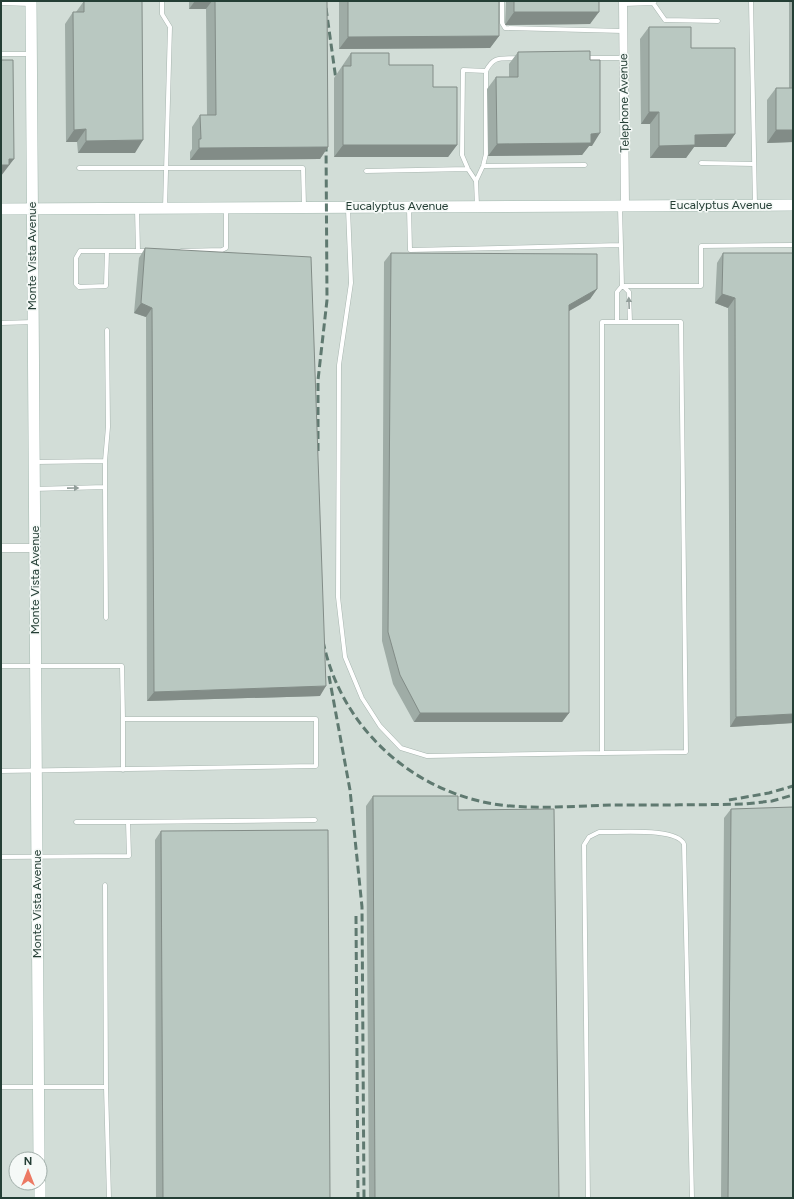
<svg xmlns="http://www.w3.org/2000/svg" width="794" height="1199" viewBox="0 0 794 1199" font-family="Figtree,sans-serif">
<rect width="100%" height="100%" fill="#e4ede8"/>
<path fill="#d2ddd7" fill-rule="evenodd" d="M1,1H793V1198H1ZM16,1159H40V1183H16Z"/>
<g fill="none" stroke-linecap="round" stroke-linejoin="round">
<defs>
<path id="lane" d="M162,1V14L170,27L165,208
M502,1V23L505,28L623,31
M751,1L755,205
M1,3L31,4
M653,3L665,20L718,21
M623,4L653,3L655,1
M1,54H31
M586,58H624
M486,71C494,55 501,59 518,58
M701,163L754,164
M483,166L585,165
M79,168H303L304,206
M366,171L468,169
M476,181L483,166L486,154V71L463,70L462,155L468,169L476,181L477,205
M409,208L410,250L621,245
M137,209L138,251
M348,209L351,283L339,365L338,597L345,657L362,698L380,726L401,748L427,756L602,753
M107,251L106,286L79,287L76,284V258L80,251H149
M181,251L222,250L226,248V208
M622,286H701V246L793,245
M623,286L629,292L630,322
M602,322H681L686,752L602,753Z
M617,322V292L622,286L620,207
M1,323L33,322
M105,461L108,427L107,330
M105,487L106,618
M34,489L105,487V461L36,462
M1,666H122L123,719H316V766L1,771
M123,719V770
M76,822H128
M1,857L129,856L128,822L315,820
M1,1087H106L105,885
M106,1087L109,1198
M588,1198L584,845L589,837L599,832C617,833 676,827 684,844L692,1198"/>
<path id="street" d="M623,1L625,205
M1,548H34"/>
<path id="secondary" d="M31,1L39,1159
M1,209L793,205
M40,1183V1198"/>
</defs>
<use href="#lane" stroke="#a7b5af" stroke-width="5"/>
<use href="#street" stroke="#a7b5af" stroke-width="9"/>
<use href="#secondary" stroke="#a3b8af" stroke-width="12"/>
<use href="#lane" stroke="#fff" stroke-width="4"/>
<use href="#street" stroke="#fff" stroke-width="8"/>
<use href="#secondary" stroke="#fff" stroke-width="11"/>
<path stroke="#5f7970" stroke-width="3" stroke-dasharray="8 4" stroke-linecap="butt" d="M326,8L337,87
M318,451V380L327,300L326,140
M323,641C340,725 409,790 494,804C532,810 573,806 612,805C656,805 701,805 745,804L772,801L793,795
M329,676L350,790L362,907L364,1198
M729,800L769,793L793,786
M356,916L358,1198"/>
</g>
<path fill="#9faca6" d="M84,1H142L135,153H78L77,142H66L65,24L73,12H76Z
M189,1H327L328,147L320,159L190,160V152L192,149V127L200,115H207L206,9H189Z
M339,1H499V36L490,48L339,49Z
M506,1H599L590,24L505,25Z
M789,1H793V142L767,143V100L776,88H789Z
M649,27L691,48L735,134L726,147H694L686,158H650V124H641L640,39Z
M518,52L592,146H589L582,155L488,156L487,89L496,77H509V64Z
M351,53L389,65L433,87L457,145L448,157H334V78Z
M145,248L320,696L147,701L146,317L134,313L139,258Z
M391,253L597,289L590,299L569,311V713L562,722H414L393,684L382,641L384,262Z
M723,253H793V723L730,727L728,308L715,303L717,263Z
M373,796L458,810L559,1198H369L366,806Z
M731,809L793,1198H721L724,818Z
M161,831L330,1198H156L155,840Z"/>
<path fill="#828c87" d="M195,1H212L206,9H189Z
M514,12H599L590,24L505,25Z
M499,36L490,48L339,49L348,37Z
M649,112H659L650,124H641Z
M86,129L77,142H66L74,130Z
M776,130H793V142L767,143Z
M600,133L592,146H589L582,155L488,156L497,144L591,134Z
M735,134L726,147H694L686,158H650L659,146L695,135Z
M143,140L135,153H78L86,141Z
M343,145H457L448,157H334Z
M328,147L320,159L190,160L199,148Z
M9,159H14L1,176V165Z
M597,289L590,299L562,315L569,305Z
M722,294L735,298L728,308L715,303Z
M141,303L152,308L146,317L134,313Z
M326,686L320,696L147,701L154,692Z
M420,713H569L562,722H414Z
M793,714V723L730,727L736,717Z"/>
<path fill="#b9c8c1" stroke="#828c87" d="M84,1H142L143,140L86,141V129L74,130L73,12H84Z
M215,1H327L328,147L199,148V139H201L200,115H216Z
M348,1H499V36L348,37Z
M514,1H599V12H514Z
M649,27H691V48H735V134L695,135V145L659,146V112H649Z
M590,51V60H600V133L591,134V143L497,144L496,77H518V52Z
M351,53H389V65H433V87H457V145H343V66H351Z
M1,60H13L14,159H9V165H1Z
M776,88H793V130H776Z
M145,248L311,257L326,686L154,692L152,308L141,303Z
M391,253L597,254V289L569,305V713H420L400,675L388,632Z
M723,253H793V714L736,717L735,298L722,294Z
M373,796H458V810L554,809L559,1198H375Z
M793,807V1198H728L731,809Z
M328,830L330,1198H163L161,831Z"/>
<defs><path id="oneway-solid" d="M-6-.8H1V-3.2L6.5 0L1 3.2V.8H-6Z"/></defs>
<g fill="#929e9a">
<use href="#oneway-solid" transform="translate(629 303) rotate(-92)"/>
<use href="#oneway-solid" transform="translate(73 488) rotate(-1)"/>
</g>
<g text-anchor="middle" stroke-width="3" stroke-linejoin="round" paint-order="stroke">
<g font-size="12" fill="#243e35" stroke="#f5f9f7">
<text transform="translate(624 103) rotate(-91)" y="4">Telephone Avenue</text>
<text x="721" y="209">Eucalyptus Avenue</text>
<text x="397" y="210">Eucalyptus Avenue</text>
<text transform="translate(32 256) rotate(-90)" y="4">Monte Vista Avenue</text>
<text transform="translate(35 580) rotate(-90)" y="4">Monte Vista Avenue</text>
<text transform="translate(37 904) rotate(-90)" y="4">Monte Vista Avenue</text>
</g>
</g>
<rect width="794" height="1199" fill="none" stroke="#243e35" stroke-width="4"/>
<g transform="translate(28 1171)"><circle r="19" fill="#f5f9f7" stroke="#a1aea9"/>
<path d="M0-3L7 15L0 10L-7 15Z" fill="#ec7963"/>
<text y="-6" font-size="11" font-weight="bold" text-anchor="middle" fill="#243e35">N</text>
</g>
</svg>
